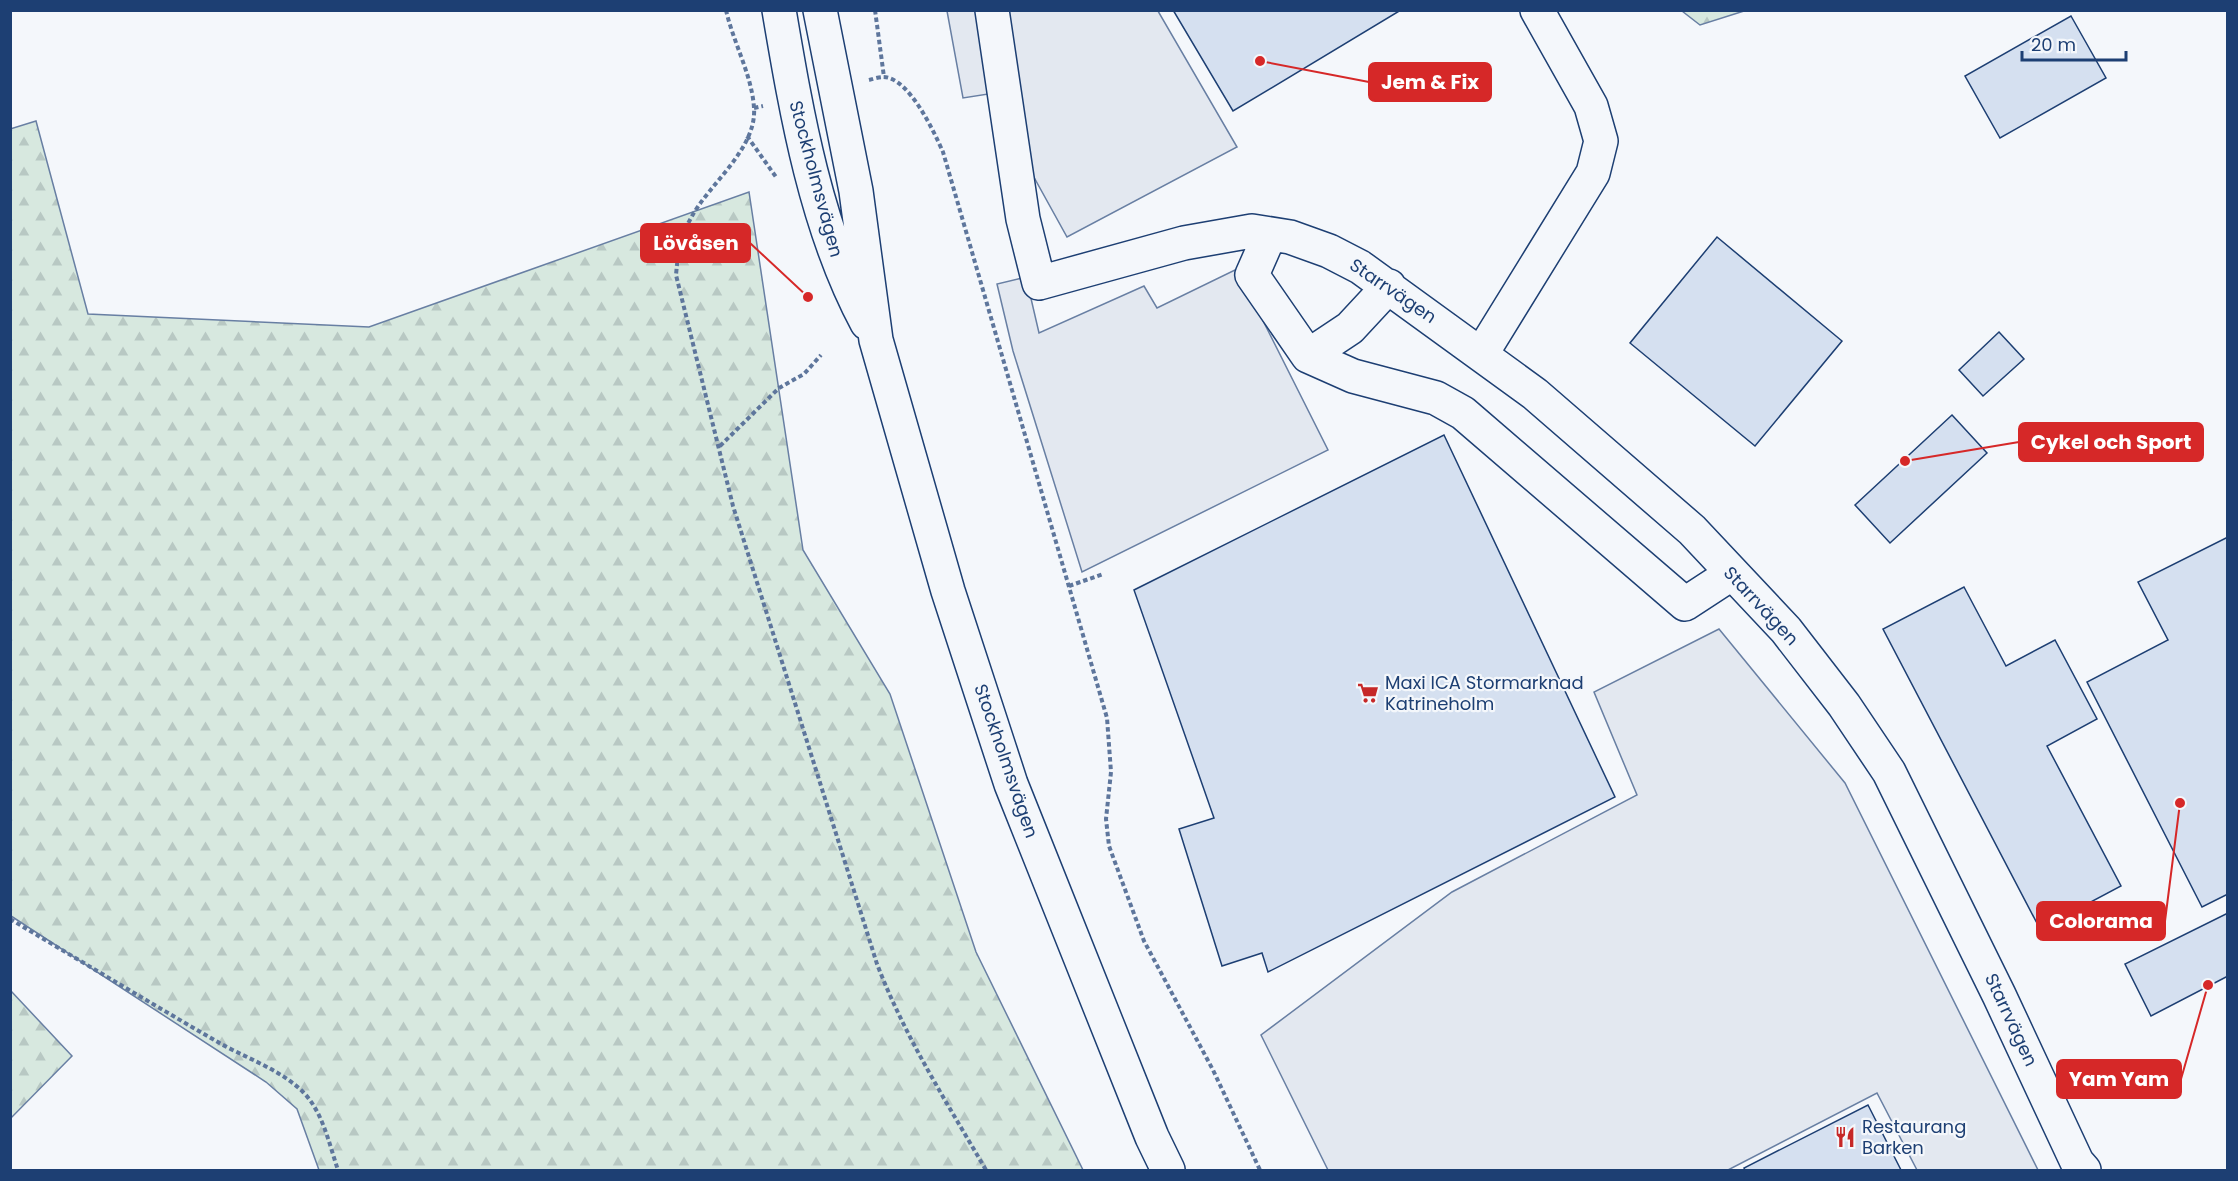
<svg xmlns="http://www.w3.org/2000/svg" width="2238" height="1181" viewBox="0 0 2238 1181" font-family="Poppins,sans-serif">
<defs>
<pattern id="forest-firs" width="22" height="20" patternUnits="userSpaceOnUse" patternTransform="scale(1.5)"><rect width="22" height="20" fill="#d7e8df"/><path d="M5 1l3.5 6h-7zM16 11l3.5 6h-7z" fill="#b8c8c3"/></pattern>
</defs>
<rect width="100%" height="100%" fill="#f4f7fb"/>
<path fill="url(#forest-firs)" stroke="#687fa3" stroke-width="1.5" d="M1682,11H1744L1700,25Z
M36,121L88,314L369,327L749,192L803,550L890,694L976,952L1083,1170H319L297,1109L266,1082L11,916L10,129Z
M11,991L72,1056L11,1118Z"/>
<path fill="#e3e8f0" stroke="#687fa3" stroke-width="1.5" d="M947,11H1158L1237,147L1067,237L988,94L963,98Z
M1237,269L1328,450L1082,572L1013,351L997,284L1026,277L1039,333L1144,286L1157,308Z
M1719,629L1845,783L2038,1170H1917L1877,1093L1728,1170H1328L1261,1035L1452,892L1637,795L1594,692Z"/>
<path fill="#d5e0f0" stroke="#1d3f73" stroke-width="1.5" d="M1173,10H1401L1233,111Z
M2071,16L2106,78L2000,138L1965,76Z
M1717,237L1842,341L1755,446L1630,343Z
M1999,332L2024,359L1983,396L1959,370Z
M1952,415L1987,453L1890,543L1855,505Z
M1444,435L1615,797L1268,972L1262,953L1222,966L1179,829L1214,818L1134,590Z
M2228,537V894L2202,907L2087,682L2168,640L2138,582Z
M1964,587L2006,666L2055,640L2097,719L2047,746L2121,886L2040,929L1883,629Z
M2228,913V976L2151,1016L2125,964Z
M1868,1105L1901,1170H1745L1744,1168Z"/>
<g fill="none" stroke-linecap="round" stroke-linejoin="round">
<defs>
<path id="minor" d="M992,10L1023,219L1039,283L1184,243L1252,231L1290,237L1329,251L1360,267L1535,394L1692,530L1786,630L1844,705L1889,772L1999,995L2077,1162L2084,1170
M1270,234L1252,275L1308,356L1353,376L1436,398L1463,413L1685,604L1731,574
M1482,353L1593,173L1601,141L1591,106L1537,10
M1308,356L1350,328L1389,286"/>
<path id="major" d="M779,10C797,116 816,228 867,323
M820,10L856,191L876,340L948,591L1011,784L1152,1137L1168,1170"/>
</defs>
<use href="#minor" stroke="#1d3f73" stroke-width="36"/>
<use href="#major" stroke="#1d3f73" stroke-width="36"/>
<path stroke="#5e769c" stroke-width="4" stroke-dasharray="4.5 3" stroke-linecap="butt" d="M726,10C733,42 752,75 754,108C757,149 708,185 691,218C680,237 678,253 676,275L733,506L877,964C905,1037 947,1103 986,1170
M875,10L884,77
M869,80C873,79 879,77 883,77C909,77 934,132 943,152L1107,718L1111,772L1106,819L1109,846L1144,941L1213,1070L1260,1170
M754,108L763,106
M747,136L776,177
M720,446L779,388L804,374L821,355
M1069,586L1103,574
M10,919C79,960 147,1001 216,1041C243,1057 280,1069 303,1092C323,1112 329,1144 338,1170"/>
<use href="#minor" stroke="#f4f7fb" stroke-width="33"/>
<use href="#major" stroke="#f4f7fb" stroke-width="33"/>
</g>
<defs>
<symbol id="supermarket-bare" viewBox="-9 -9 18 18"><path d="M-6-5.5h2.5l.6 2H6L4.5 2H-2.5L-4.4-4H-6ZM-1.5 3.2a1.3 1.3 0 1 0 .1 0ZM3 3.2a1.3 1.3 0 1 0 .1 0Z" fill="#c62828" stroke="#f4f7fb" stroke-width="2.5" paint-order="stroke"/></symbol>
<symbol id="restaurant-bare" viewBox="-9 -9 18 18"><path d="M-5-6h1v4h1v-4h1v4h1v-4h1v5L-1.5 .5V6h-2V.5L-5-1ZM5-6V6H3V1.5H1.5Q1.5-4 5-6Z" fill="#c62828" stroke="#f4f7fb" stroke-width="2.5" paint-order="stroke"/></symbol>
</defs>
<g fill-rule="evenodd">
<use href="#supermarket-bare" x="1353" y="678" width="30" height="30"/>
<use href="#restaurant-bare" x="1830" y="1122" width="30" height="30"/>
</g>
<g text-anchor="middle" stroke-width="4.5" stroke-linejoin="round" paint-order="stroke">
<g font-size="18" fill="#1d3f73" stroke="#f4f7fb">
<text transform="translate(816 179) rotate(75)" y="6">Stockholmsvägen</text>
<text transform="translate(1393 291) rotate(34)" y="6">Starrvägen</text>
<text transform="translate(1761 606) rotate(47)" y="6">Starrvägen</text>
<text transform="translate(1006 761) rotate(71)" y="6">Stockholmsvägen</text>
<text transform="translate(2011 1020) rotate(65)" y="6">Starrvägen</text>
</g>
<g font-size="18" fill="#1d3f73" stroke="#f4f7fb" text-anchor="start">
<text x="1385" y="689">Maxi ICA Stormarknad<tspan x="1385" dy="21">Katrineholm</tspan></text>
<text x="1862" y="1133">Restaurang<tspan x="1862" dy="21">Barken</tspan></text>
</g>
</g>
<path fill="none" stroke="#d62828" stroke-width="2" d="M1260 61L1369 82M808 297L750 243M1905 461L2019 442M2180 803L2165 921M2208 985L2181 1079"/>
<g fill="#d62828" stroke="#f4f7fb" stroke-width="2">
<circle cx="1260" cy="61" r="6"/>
<circle cx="808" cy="297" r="6"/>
<circle cx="1905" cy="461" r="6"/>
<circle cx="2180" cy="803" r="6"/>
<circle cx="2208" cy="985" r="6"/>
</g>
<g fill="#d62828" stroke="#d62828" stroke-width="2">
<rect x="1369" y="63" width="122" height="38" rx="6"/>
<rect x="641" y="224" width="109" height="38" rx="6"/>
<rect x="2019" y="423" width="184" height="38" rx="6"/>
<rect x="2037" y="902" width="128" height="38" rx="6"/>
<rect x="2057" y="1060" width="124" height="38" rx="6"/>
</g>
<g font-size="20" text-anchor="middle" font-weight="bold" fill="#fff">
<text x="1430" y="89">Jem &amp; Fix</text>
<text x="696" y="250">Lövåsen</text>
<text x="2111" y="449">Cykel och Sport</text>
<text x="2101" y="928">Colorama</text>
<text x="2119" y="1086">Yam Yam</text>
</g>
<rect width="2238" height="1181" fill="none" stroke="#1d3f73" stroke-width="24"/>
<path d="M2022 51v9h104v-9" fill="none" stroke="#1d3f73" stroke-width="3"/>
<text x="2031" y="51" font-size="18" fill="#1d3f73" stroke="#f4f7fb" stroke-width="4.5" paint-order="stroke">20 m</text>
</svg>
